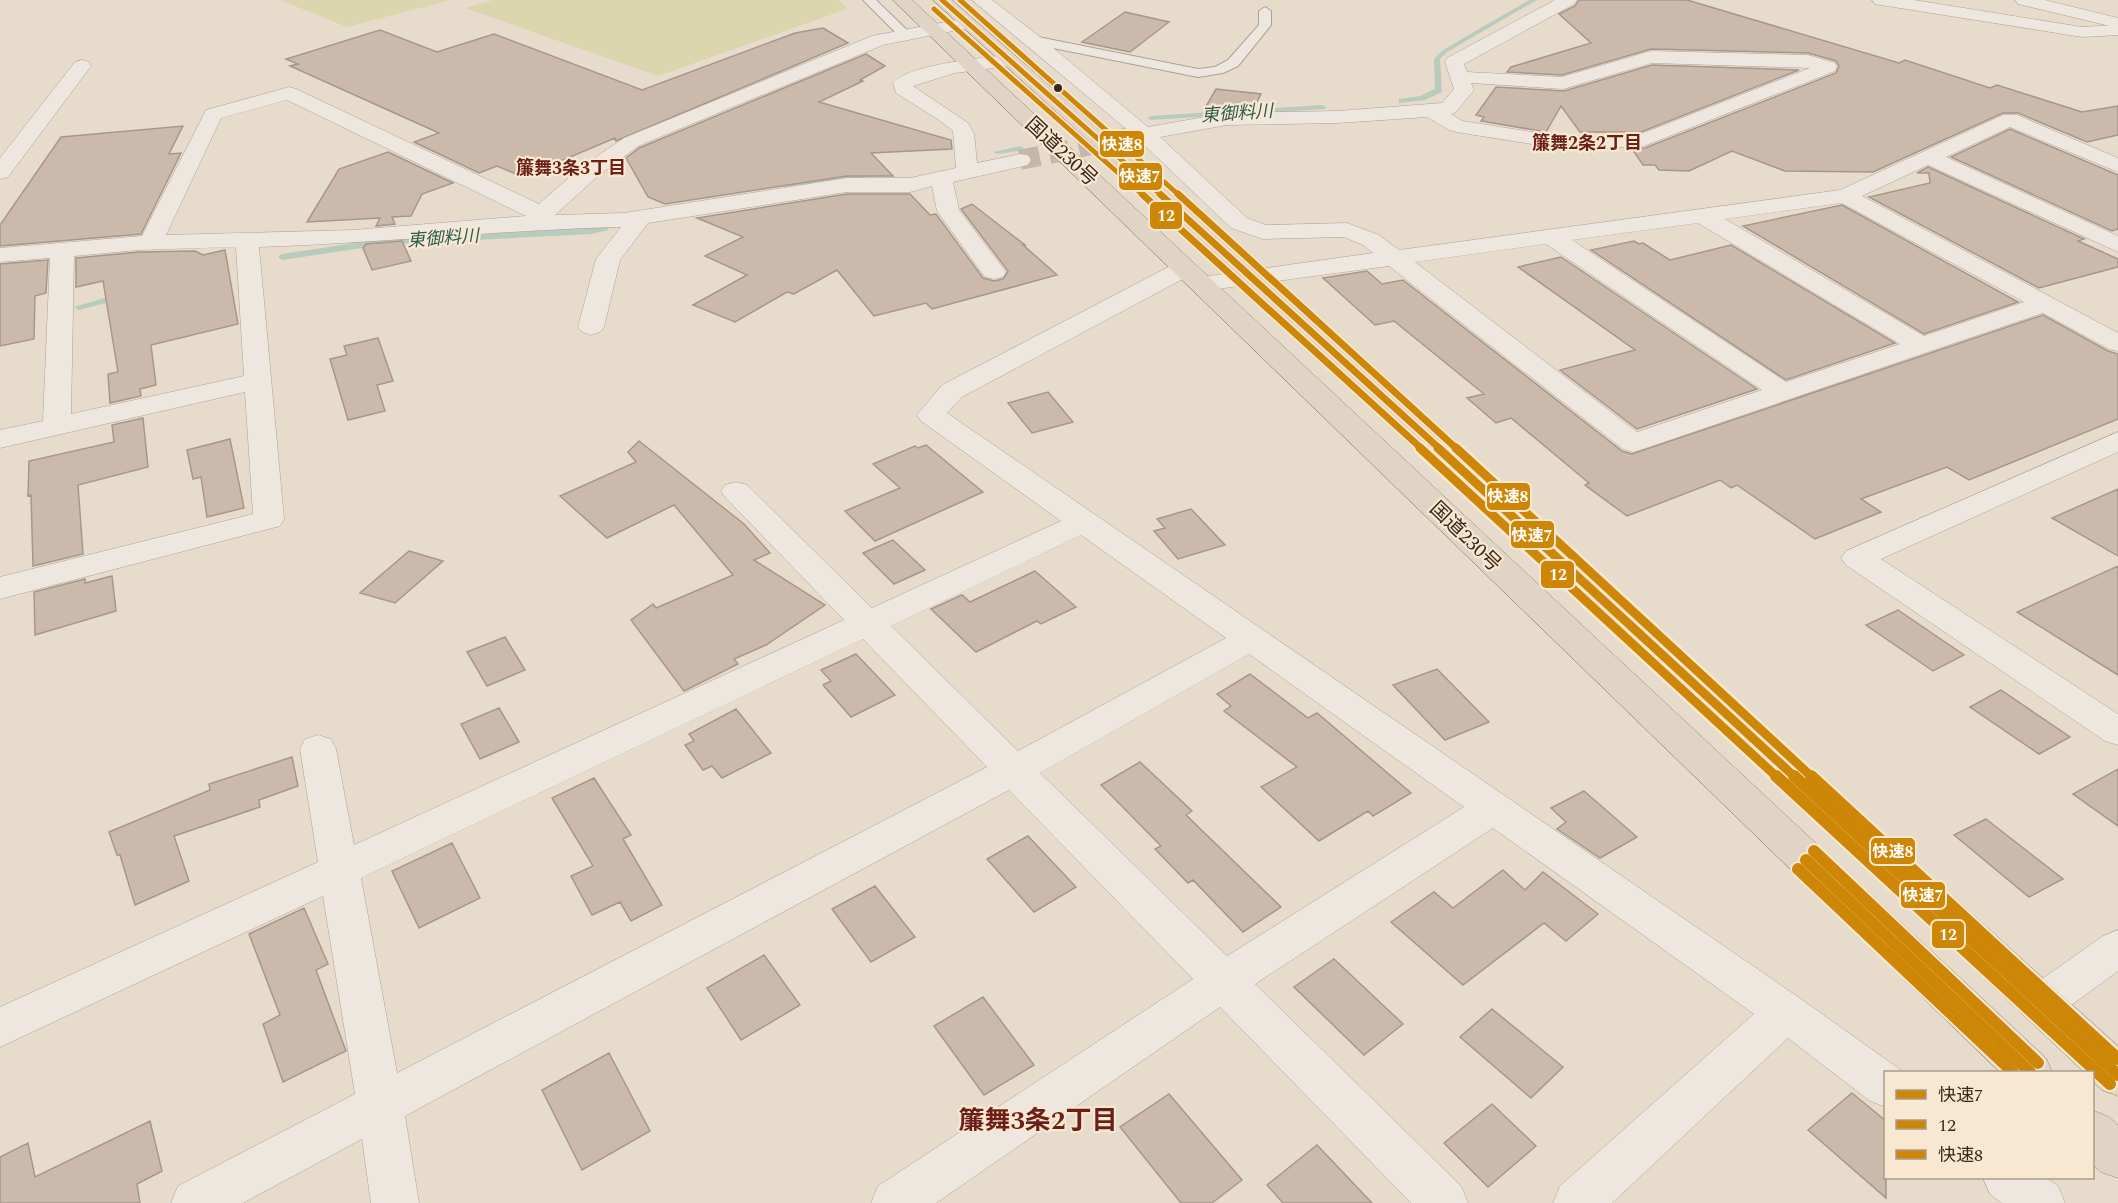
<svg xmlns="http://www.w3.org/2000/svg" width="2118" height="1203" viewBox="0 0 2118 1203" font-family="Spectral,'Noto Sans JP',serif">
<rect width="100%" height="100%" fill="#e7dccc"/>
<path fill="#dbd6ad" d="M280,0H451L347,27Z
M493,0H835L840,1L847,9L658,76L465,8Z"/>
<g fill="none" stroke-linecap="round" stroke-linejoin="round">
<path fill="#b8cbbd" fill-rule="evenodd" d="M1529,0H1537L1447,52L1440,59L1442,92L1425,100L1399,103V99L1420,96L1435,89L1434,59L1443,50Z
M1322,105L1326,107L1325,109L1151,120L1147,118L1151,116Z
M1020,146L1024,148L1023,150L997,154L993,152Z
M872,172L876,174L875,176L785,187L781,185L785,183Z
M605,225L609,228L608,230L591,234L382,245L282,260L278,257L282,254L382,239L591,228Z
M121,293L124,294V298L79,310L74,307Z"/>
</g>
<path fill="#cbb9ac" stroke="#a7978b" stroke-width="1.5" d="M1579,0H1687L1899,63L1905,60L1990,88L1997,85L2082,112L2118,106V135L2087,142L2018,113H2003L1873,172L1785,171L1732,151L1689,171L1659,170L1655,165H1643L1632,149L1645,148L1836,73L1839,66L1836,61L1808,53L1651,49L1562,75L1507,72L1511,67L1591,43L1559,14L1575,6Z
M1125,12L1169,22L1130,52L1082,42Z
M823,28L848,43L616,141L615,138L523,177L497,166L479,173L414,142L439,133L290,66L298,64L286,59L380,30L437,52L494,34L642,90L795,33Z
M866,54L885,66L860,80L863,81L819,102L951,140L952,149L871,153L893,176H847L665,204L648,197L626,158L639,148Z
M1652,65L1799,70L1641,132H1580L1561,106L1546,132L1481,121L1484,117L1476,115L1496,87L1564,91Z
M1216,89L1261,94L1253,110L1210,114L1205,108Z
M183,126L169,154L181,153L141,234L0,246V225L61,137Z
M2010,129L2118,175V229L2112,231L1951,157Z
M388,152L453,183L422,194L411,216L392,217L395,224L376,226L380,218L307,222L339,169Z
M1928,167L2084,239L2078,241L2118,259V267L2039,288L1869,197L1930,183L1929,173H1917Z
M847,194H910L930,215L936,214L983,278L994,281L1003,279L1008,271L961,209L972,204L1025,245H1023L1057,275L932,309L926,303L874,316L837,270L794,294L787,292L735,322L693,305L747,275L705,256L743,237L697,218Z
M1842,205L2018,302L1924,334L1743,226Z
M402,241L411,261L372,270L363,248L366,244Z
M1634,241L1639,244L1643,243L1670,260L1731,245L1895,343L1786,380L1591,250Z
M225,250L238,324L151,345L156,385L140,389L141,396L110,403L108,374L118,372L103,281L76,287V258L139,252L195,251L203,255Z
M1561,257L1757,389L1637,429L1560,370L1635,350L1518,267Z
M48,260L46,293L35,296L34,339L0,346V264Z
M1367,271L1382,284L1403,280L1622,451L1632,454L2043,315L2108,351L2118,354V419L1969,480L1947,467L1861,499L1881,512L1815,539L1737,485L1731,488L1720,480L1627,516L1585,485L1589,483L1511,418L1496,423L1467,398L1484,394L1394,321L1375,325L1323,278Z
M378,338L393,381L377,385L385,411L348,420L330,359L347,355L344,346Z
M1048,392L1073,422L1032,433L1008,403Z
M143,418L148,467L78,485L83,554L33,566L31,495L28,496L29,461L114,442L112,425Z
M230,439L244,508L207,517L201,477L193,479L187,450Z
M639,441L744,524L770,553L754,560L825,605L766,645L734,659L738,664L684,691L631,620L653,604L656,608L733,575L674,505L607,538L560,496L636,462L628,452Z
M926,445L983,492L875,541L845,511L900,488L873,464L915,446L918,448Z
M2118,489V556L2052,518Z
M1191,509L1225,545L1178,559L1154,531L1165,528L1157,519Z
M893,540L925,570L894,584L863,553Z
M409,551L443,561L395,603L360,593Z
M2118,566V675L2017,612Z
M1035,571L1076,607L1041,624L1037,621L976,652L931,609L962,595L970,602Z
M112,576L116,611L35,635L34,592L85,579V583Z
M1898,610L1964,655L1933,671L1866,625Z
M505,637L525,670L487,686L467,652Z
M856,654L895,695L851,717L823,685L831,681L821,670Z
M1437,669L1489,722L1445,740L1393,685Z
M1250,674L1308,718L1317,713L1411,793L1373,816L1368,811L1319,841L1261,787L1297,767L1224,711L1231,706L1217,694Z
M2001,690L2070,737L2039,754L1970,707Z
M499,708L519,742L480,759L461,724Z
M736,709L771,753L722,778L712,766L703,770L685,745L694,741L689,734Z
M292,757L298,786L259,800L260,807L174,836L189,881L135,905L120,855H117L109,832L210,790L209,784Z
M1140,762L1192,811L1186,815L1281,907L1243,932L1193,880L1188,883L1155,849L1161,846L1101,785Z
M2118,769V826L2073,794Z
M594,778L631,835L623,839L662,905L631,921L620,902L592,915L571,876L593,866L552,798Z
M1584,791L1637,837L1600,858L1557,829L1566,822L1551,808Z
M1986,819L2063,879L2029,897L1954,835Z
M1028,836L1076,887L1034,912L987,859Z
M452,843L480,898L419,928L392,871Z
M1503,870L1525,890L1543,872L1598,914L1566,941L1544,923L1463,985L1391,922L1434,892L1453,908Z
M875,886L915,937L871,962L832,909Z
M304,908L328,964L316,970L346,1051L283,1082L263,1024L280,1015L249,934Z
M764,955L800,1005L741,1040L707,988Z
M1334,959L1403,1024L1364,1055L1294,987Z
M983,997L1034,1065L984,1095L934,1026Z
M1492,1009L1563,1067L1531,1098L1460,1037Z
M609,1053L650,1131L582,1170L542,1090Z
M1852,1093L1886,1121V1198L1808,1130Z
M1169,1094L1242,1180L1212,1203H1181L1120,1127Z
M1492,1104L1536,1146L1488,1187L1444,1143Z
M150,1121L162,1171L137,1184L140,1203H0V1157L28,1143L35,1177Z
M1317,1145L1372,1203H1283L1267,1185Z"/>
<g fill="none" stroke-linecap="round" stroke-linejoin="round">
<path stroke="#c5b8a9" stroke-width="20" stroke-dasharray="20 10" stroke-linecap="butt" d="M1020,160L1144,134"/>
<defs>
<path id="service" d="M863,0H876L908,31L910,34L908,37H900Z
M1265,7L1271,11V25L1238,66L1223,73L1198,77L1033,44L1027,40L1033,36L1198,69L1215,67L1228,60L1259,25V11Z"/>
<path id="minor" d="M972,0H992L1039,36L1148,127L1227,113L1338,111L1442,103L1454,89L1445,62L1447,58L1555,0H1577L1574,4L1464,64L1467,72L1562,77L1651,51L1808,55L1835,63L1837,67L1835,71L1644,146L1570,150L1456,132L1449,130L1427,117L1338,123L1227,125L1160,137L1247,218L1266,225L1347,223L1379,235L1399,250L1840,190L2003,115H2017L2118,158V172L2010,127L1946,157L2118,236V252L1928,165L1862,196L2118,333V351L2109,349L2043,313L1643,449L1633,452L1623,449L1389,266L1202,291L1193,289L1190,284L1193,279L1202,277L1373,253L1363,245L1344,237L1263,239L1231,228L1137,138ZM1652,63L1810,68L1641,134L1570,138L1462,121L1451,114L1455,113L1474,90L1471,83L1563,89ZM1842,203L2024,302L1924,336L1725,219ZM1698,223L1900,344L1786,382L1572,240ZM1546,244L1762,390L1637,432L1415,262Z
M1872,0H1914L2082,27L2118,25V35L2082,37L1881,5L1875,4Z
M967,18L973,19L976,23L973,27L883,45L638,146L597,177L555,215L624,213L847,178H910L956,168L953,131L939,120L896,93L893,83C906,65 986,57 1009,55L1016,57L1018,61L1016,65L955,73L913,86L968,123L974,133L977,163L1020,154L1028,155L1031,160L1028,165L953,182L959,210L1006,272L1003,277L994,279L985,277L937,211L932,186L910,192H847L648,223L620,260L604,327L600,332L591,335L582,332L578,327L596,259L621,227C500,230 380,243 259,247L284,519L280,526L0,599V577L253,514L245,392L0,448V430L43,421L50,258L0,262V248L142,236L206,110L289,87L296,89L539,204L581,167L624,138L872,36ZM287,100L526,216L353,230L166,235L221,118ZM236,247L244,376L71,414L74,256L139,250Z
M82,60L89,62L91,66L8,177L0,179V158L75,62Z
M1185,261L1194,263L1197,268L1194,273L962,397L947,413L1801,999L1902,1071L1886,1072V1107L1870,1101L1788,1038L1612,1203H1553L1560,1186L1754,1014L1493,828L1255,984L1461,1186L1468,1203H1411L1220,1007L936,1203H871L878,1186L1193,979L1009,790L405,1116L419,1203H371L362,1139L243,1203H171L178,1186L355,1094L323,896L0,1047V1007L318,862L300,749L305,739L318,735L331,739L336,749L354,845L844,620L725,497L721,491L725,485L736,482L747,485L872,608L1061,521L921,421L917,415L942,385L1176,263ZM1081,535L1226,638L1018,751L891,626ZM863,639L987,767L397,1073L361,878ZM1249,654L1464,807L1227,956L1040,773Z
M2118,432V452L1881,559L2118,714V745L2105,741L1846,565L1841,558L1846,551Z
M2118,930V971L2055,1017L2040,1023L2025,1017L2018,1004L2025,991L2103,936Z
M1983,1178H2046L2058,1186L2065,1203H2002L1990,1194Z"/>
<path id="tertiary" d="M2015,0H2045L2118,18V28L2018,4Z"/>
<path id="trunk" d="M893,0H912L2046,1058L2052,1072H2000Z
M933,0H952L1261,271L2118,1046V1096L2102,1090L2092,1081V1072H2084L1243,281Z
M2092,1110L2109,1117L2118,1125V1178L2101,1172L2092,1164Z"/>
</defs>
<use href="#service" stroke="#aca196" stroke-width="2"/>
<use href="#minor" stroke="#aca196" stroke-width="1"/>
<use href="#tertiary" stroke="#aca196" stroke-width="1"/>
<use href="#trunk" stroke="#91867c" stroke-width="1"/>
<use href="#service" fill="#eee7df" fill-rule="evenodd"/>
<use href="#minor" fill="#eee7df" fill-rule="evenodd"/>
<use href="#tertiary" fill="#eee7df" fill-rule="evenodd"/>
<use href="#trunk" fill="#e0d4c6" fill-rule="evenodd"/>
<defs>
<path id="bus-1-far3" d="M942,0L1162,196"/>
<path id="bus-1-far2" d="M1160,194L1440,449"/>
<path id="bus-1-far1" d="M1438,448L1796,778"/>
<path id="bus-1" d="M1794,776L2118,1075
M1806,860L2030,1072"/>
<path id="bus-2-far3" d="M934,9L1144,196"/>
<path id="bus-2-far2" d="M1142,194L1422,449"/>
<path id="bus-2-far1" d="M1420,448L1778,778"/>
<path id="bus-2" d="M1776,776L2110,1084
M1798,869L2013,1072"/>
<path id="bus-3-far3" d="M960,0L1180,196"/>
<path id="bus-3-far2" d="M1178,194L1457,449"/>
<path id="bus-3-far1" d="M1456,448L1813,778"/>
<path id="bus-3" d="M1811,776L2118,1059
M1814,851L2038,1063"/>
</defs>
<use href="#bus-1-far3" stroke="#f8e8d1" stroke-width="8"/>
<use href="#bus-1-far2" stroke="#f8e8d1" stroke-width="10"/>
<use href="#bus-1-far1" stroke="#f8e8d1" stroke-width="14"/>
<use href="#bus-1" stroke="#f8e8d1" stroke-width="16"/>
<use href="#bus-2-far3" stroke="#f8e8d1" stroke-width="8"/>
<use href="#bus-2-far2" stroke="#f8e8d1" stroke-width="10"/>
<use href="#bus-2-far1" stroke="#f8e8d1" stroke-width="14"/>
<use href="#bus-2" stroke="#f8e8d1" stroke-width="16"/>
<use href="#bus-3-far3" stroke="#f8e8d1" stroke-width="8"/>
<use href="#bus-3-far2" stroke="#f8e8d1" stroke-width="10"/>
<use href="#bus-3-far1" stroke="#f8e8d1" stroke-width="14"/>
<use href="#bus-3" stroke="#f8e8d1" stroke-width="16"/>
<use href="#bus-1-far3" stroke="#ce8607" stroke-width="5"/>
<use href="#bus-1-far2" stroke="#ce8607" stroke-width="7"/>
<use href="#bus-1-far1" stroke="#ce8607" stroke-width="9"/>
<use href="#bus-1" stroke="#ce8607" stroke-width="12"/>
<use href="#bus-2-far3" stroke="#ce8607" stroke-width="5"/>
<use href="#bus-2-far2" stroke="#ce8607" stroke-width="7"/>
<use href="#bus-2-far1" stroke="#ce8607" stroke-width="9"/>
<use href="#bus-2" stroke="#ce8607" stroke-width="12"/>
<use href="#bus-3-far3" stroke="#ce8607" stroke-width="5"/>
<use href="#bus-3-far2" stroke="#ce8607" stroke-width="7"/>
<use href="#bus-3-far1" stroke="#ce8607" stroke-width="9"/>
<use href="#bus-3" stroke="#ce8607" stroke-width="12"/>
</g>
<circle fill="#3b281c" stroke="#f8e8d1" stroke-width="2" cx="1058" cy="88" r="5"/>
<g text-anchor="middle" stroke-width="4.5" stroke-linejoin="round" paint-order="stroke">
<g font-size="18" font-style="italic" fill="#2a5c53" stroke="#f8e8d1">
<text transform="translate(1237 113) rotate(-4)" y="6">東御料川</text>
<text transform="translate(443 238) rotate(-4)" y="6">東御料川</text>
</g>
<g font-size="18" font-weight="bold" fill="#6b1f18" stroke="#f8e8d1">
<text x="1587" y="149">簾舞2条2丁目</text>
<text x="571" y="174">簾舞3条3丁目</text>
</g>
<g font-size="20" fill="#3b281c" stroke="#f8e8d1">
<text transform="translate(1062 151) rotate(43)" y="7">国道230号</text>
<text transform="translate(1466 536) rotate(44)" y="7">国道230号</text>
</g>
<g font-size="26" font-weight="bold" fill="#6b1f18" stroke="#f8e8d1">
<text x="1038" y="1129">簾舞3条2丁目</text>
</g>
</g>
<g stroke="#f8e8d1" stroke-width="2">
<rect x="1099" y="130" width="46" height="28" rx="6" fill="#ce8607"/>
<rect x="1118" y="162" width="45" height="29" rx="6" fill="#ce8607"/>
<rect x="1149" y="201" width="34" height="29" rx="6" fill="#ce8607"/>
<rect x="1486" y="482" width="45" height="29" rx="6" fill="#ce8607"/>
<rect x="1510" y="520" width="45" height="29" rx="6" fill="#ce8607"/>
<rect x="1540" y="560" width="35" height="29" rx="6" fill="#ce8607"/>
<rect x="1870" y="837" width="46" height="28" rx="6" fill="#ce8607"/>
<rect x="1900" y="881" width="46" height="28" rx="6" fill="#ce8607"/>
<rect x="1931" y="920" width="34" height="29" rx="6" fill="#ce8607"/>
</g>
<g font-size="16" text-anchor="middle" font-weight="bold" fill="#fff">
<text x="1122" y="150">快速8</text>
<text x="1140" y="182">快速7</text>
<text x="1166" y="221">12</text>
<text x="1508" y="502">快速8</text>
<text x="1532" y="541">快速7</text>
<text x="1558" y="580">12</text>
<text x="1893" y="857">快速8</text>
<text x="1923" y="901">快速7</text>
<text x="1948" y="940">12</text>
</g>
<rect x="1884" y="1071" width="210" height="108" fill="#f8e8d1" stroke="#ac9b89" stroke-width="1.5"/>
<rect x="1896" y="1090" width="30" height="9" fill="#ce8607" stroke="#ac9b89" stroke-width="1.5"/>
<text x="1938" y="1101" font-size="18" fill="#3b281c">快速7</text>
<rect x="1896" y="1120" width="30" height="9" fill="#ce8607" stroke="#ac9b89" stroke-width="1.5"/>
<text x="1938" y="1131" font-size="18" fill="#3b281c">12</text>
<rect x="1896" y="1150" width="30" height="9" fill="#ce8607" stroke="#ac9b89" stroke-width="1.5"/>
<text x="1938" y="1161" font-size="18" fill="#3b281c">快速8</text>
</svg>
